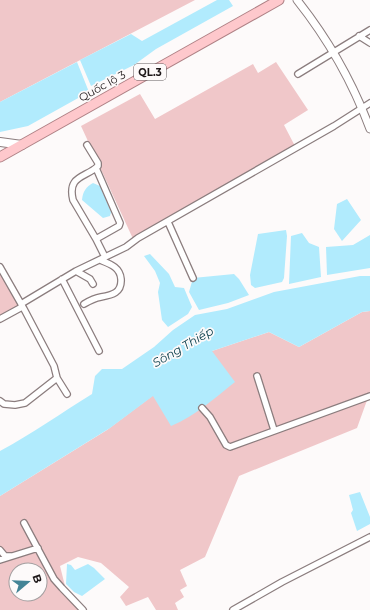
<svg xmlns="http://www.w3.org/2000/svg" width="370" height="610" viewBox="0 0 370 610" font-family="Montserrat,sans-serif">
<rect width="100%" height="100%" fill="#fdfafa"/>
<path fill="#f0c7c9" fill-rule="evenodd" d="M0,0H195L0,102Z
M276,62L308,110L284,125L296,148L134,241L81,126L140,94L155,119L253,64L258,73Z
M0,268L22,307L0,319Z
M370,311V392L357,428L239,476L205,557L180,570L187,586L180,590L184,597L175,603L178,610H156L148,597L126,606L120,597L129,587L101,563L78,557L60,566L67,594L82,610H0V496L107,430L212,351L269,332L299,347L362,312ZM16,570H40V594H16Z"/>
<path fill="#b1ebfd" d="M217,0H229L233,6L156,49L134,65L91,86L80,60L131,34L142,41Z
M77,62L89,92L28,126L0,132V102Z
M93,183L100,186L111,212L110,216L103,218L82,200C83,191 86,187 93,183Z
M347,199L361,220L342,241L334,229L337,204Z
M286,230L287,236L284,278L282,282L255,288L251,285L250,275L258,234Z
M302,233L309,243L319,247L321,277L289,284L291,236Z
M370,235V268L327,275L326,247L353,245Z
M150,254L169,274L175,287L184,288L192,307L188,314L168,327L162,320L158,292L160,283L155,271L144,256Z
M234,274L239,279L249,295L228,303L199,310L189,292L193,278Z
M360,276H370V311L362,312L299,347L269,332L212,351L235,382C215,398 195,416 171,426L153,396L110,428L0,496V451C32,434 61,413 92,394L95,376L102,369H122L154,347L173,330L195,315L227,309L274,292Z
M360,492L370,517V524L357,531L351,513L353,510L349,495Z
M67,564L71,565L75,570L88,564L94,568L105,579L82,596L74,592L66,584Z"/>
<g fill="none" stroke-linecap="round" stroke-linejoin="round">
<defs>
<path id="minor" d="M359,36L370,43
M298,74L370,30
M87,145L98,163V166C86,178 67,175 73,200L96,239L105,257
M96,168L120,223L119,226L96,239
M168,222L193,278
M0,267L24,309L54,366L57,378L67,394
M76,271L126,247L138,238L334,126L370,103
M62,279L99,351
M21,304L76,271L90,279L93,284
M84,304C89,301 95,298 101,297C112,295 122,293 121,279C120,267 110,264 100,260
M0,319L22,307
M257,376L274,430
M0,401L4,404L15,405L25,403L57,378
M202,408L210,417L226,445L230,447L370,396
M24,523L54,579L62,588L83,610
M0,550L5,556H11
M0,560L38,548
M233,610L282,582L370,537"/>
<path id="tertiary" d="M297,0C328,39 353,83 370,129"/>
<path id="secondary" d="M0,142L22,145"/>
<path id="trunk" d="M0,157L279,0"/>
</defs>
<use href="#minor" stroke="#8b7d7e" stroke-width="8"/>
<use href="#tertiary" stroke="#8b7d7e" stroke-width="9"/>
<use href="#secondary" stroke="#8b7d7e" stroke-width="10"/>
<use href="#trunk" stroke="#af8185" stroke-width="11"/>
<use href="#minor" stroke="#fff" stroke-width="5.5"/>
<use href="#tertiary" stroke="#fff" stroke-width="7"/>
<use href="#secondary" stroke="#fff" stroke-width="8"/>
<use href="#trunk" stroke="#fec8cc" stroke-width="9"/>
</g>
<g text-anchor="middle" stroke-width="3.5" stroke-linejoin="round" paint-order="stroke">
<rect fill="#fdfafa" stroke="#605b5c" stroke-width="1" x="134" y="64" width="32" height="16" rx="3"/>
<g font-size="10" font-weight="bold" fill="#1d1718">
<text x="150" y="76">QL.3</text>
</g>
<g font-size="11" fill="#1d1718" stroke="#fdfafa">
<text transform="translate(102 86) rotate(-29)" y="4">Quốc lộ 3</text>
</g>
<g font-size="12" font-style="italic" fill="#053b48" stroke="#fdfafa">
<text transform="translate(183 347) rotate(-30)" y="4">Sông Thiếp</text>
</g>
</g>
<g transform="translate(28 582) rotate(71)"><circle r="19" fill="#fdfafa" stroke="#a39fa0"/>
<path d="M0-3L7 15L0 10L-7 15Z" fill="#438496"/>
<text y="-6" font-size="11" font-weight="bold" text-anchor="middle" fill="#1d1718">B</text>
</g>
</svg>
